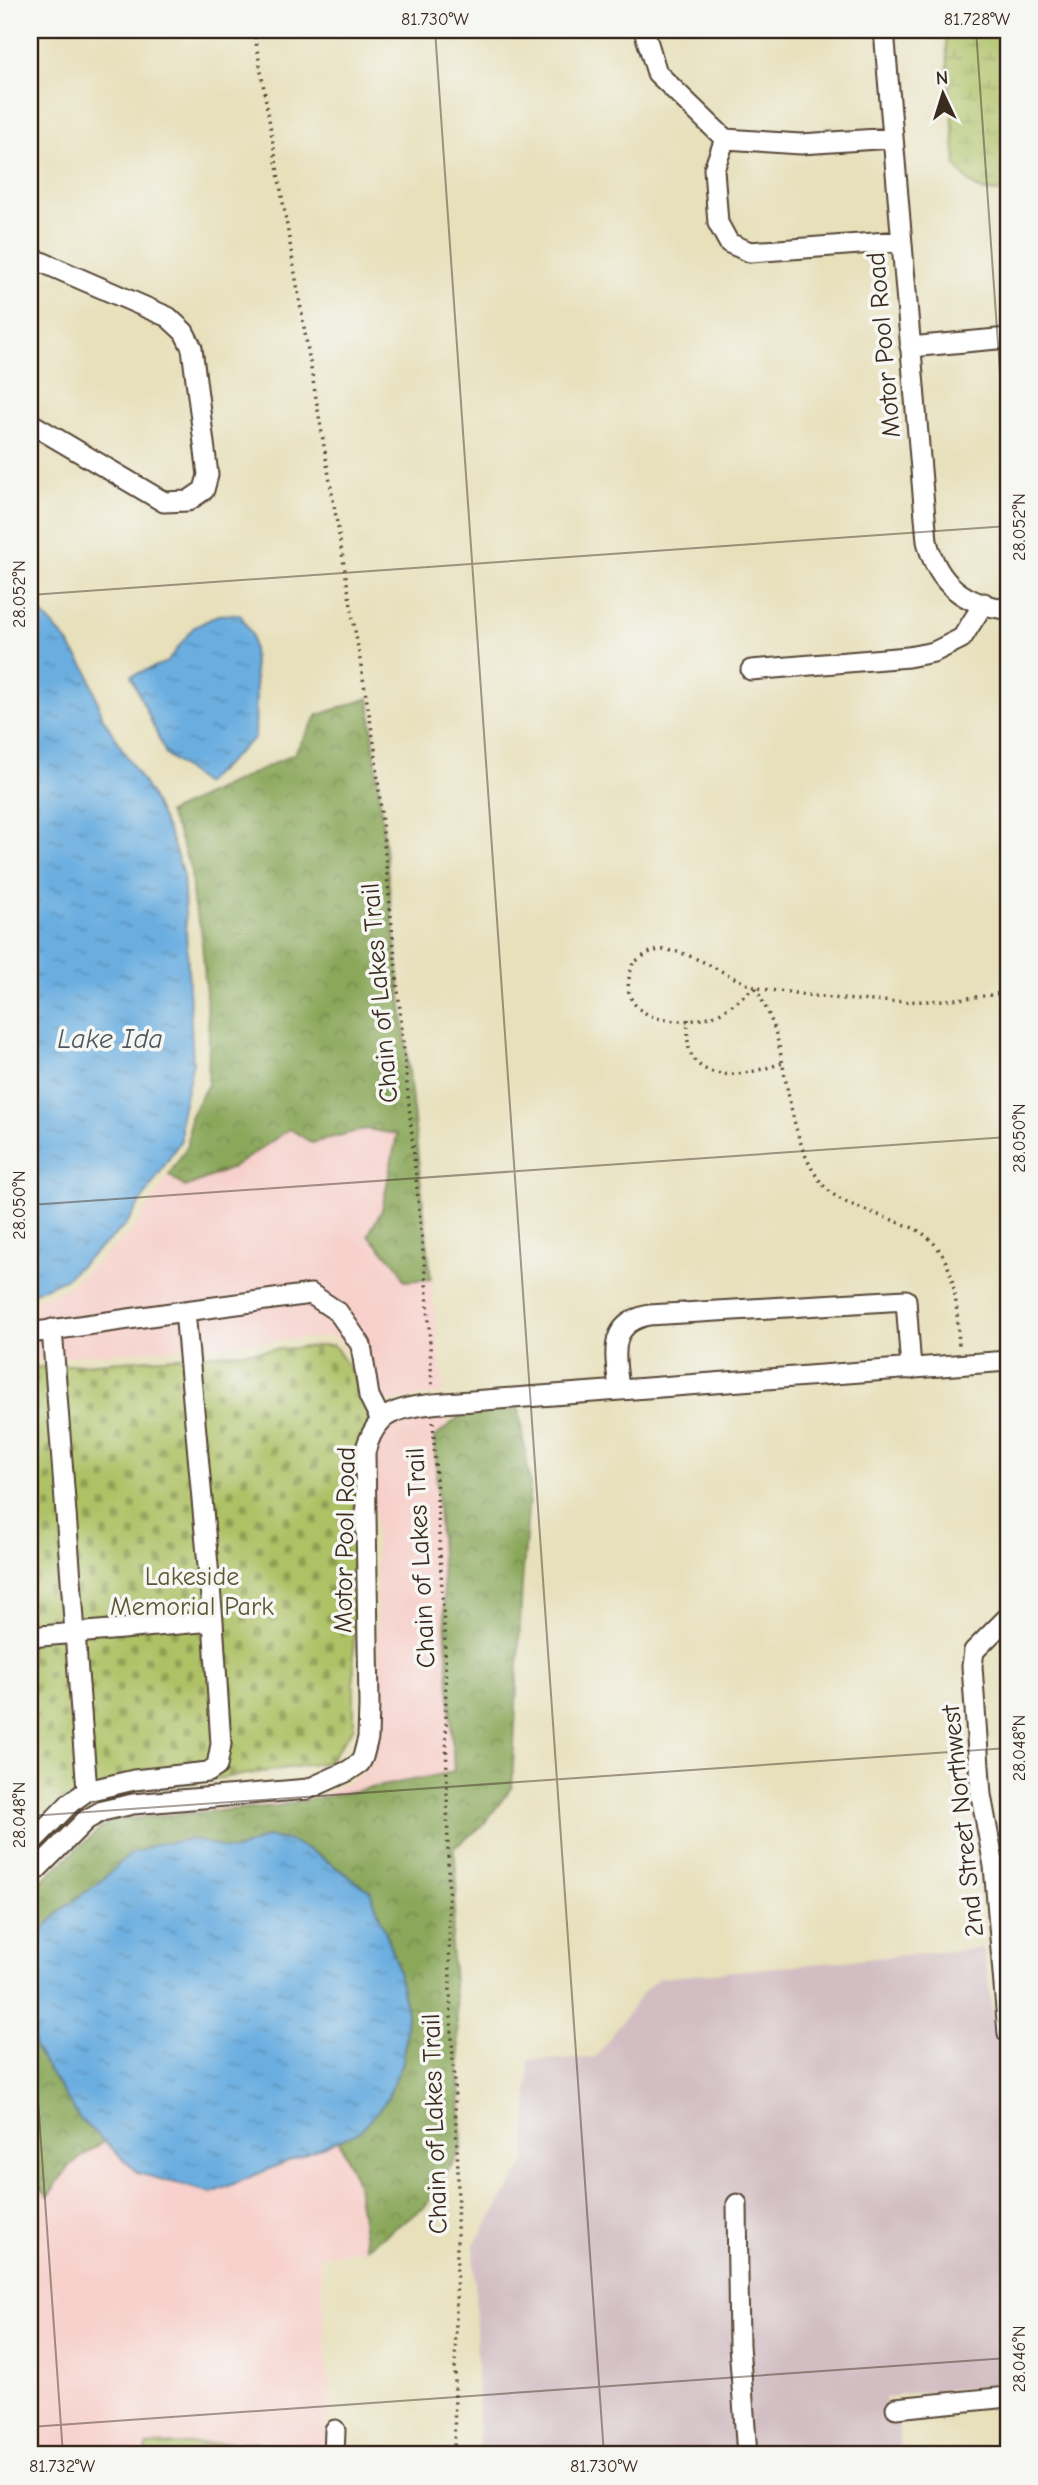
<svg xmlns="http://www.w3.org/2000/svg" width="1038" height="2485" viewBox="0 0 1038 2485" font-family="'Comic Neue',sans-serif">
<defs>
<pattern id="forest-crowns" width="20" height="18" patternUnits="userSpaceOnUse" patternTransform="scale(1.75)"><rect width="20" height="18" fill="#8aa75a"/><path d="M2 6a3 3 0 1 1 6 0M12 15a3 3 0 1 1 6 0" fill="none" stroke="#72884a"/></pattern>
<pattern id="wetland-marsh" width="20" height="14" patternUnits="userSpaceOnUse" patternTransform="scale(1.75)"><rect width="20" height="14" fill="#aec165"/><path d="M1 5h8M5 5V1M11 12h8M15 12V8" fill="none" stroke="#8f9d53"/></pattern>
<pattern id="cemetery-stones" width="16" height="16" patternUnits="userSpaceOnUse" patternTransform="scale(1.75)"><rect width="16" height="16" fill="#aec165"/><path d="M2 7V4a2 2 0 0 1 4 0v3zM10 15v-3a2 2 0 0 1 4 0v3z" fill="#8f9d53"/></pattern>
<pattern id="water-ripples" width="26" height="14" patternUnits="userSpaceOnUse" patternTransform="scale(1.75)"><rect width="26" height="14" fill="#6aaee0"/><path d="M2 4q2-2 4 0t4 0M15 11q2-2 4 0t4 0" fill="none" stroke="#588eb5"/></pattern>
</defs>
<rect width="100%" height="100%" fill="#f6f6f2"/>
<filter id="ink" filterUnits="userSpaceOnUse"><feTurbulence type="fractalNoise" baseFrequency=".0143" numOctaves="2"/><feDisplacementMap in="SourceGraphic" scale="14" xChannelSelector="R" yChannelSelector="G"/><feConvolveMatrix kernelMatrix="1 2 1 2 8 2 1 2 1" color-interpolation-filters="sRGB"/></filter>
<filter id="wash" filterUnits="userSpaceOnUse"><feTurbulence type="fractalNoise" baseFrequency=".00686" numOctaves="4" result="noise"/><feDisplacementMap in="SourceGraphic" scale="28" xChannelSelector="R" yChannelSelector="G"/><feGaussianBlur stdDeviation="1.57" result="paint"/><feColorMatrix in="noise" values="0 0 0 0 0 0 0 0 0 0 0 0 0 0 0 0 0 1.4 0 .05"/><feComposite in="paint" operator="in"/></filter>
<g filter="url(#wash)">
<rect width="100%" height="100%" fill="#e7e0bb"/>
<path fill="#f7d0cb" d="M290,1129L312,1143L365,1129L397,1134L382,1210L368,1235L399,1267L404,1280L431,1279L444,1393L392,1401L381,1407L380,1399L340,1340L333,1336L30,1359V1304L68,1287L130,1233L169,1175L185,1187L232,1168Z
M446,1414L447,1427L434,1438L454,1772L276,1806L118,1818L134,1815L309,1800L351,1781L368,1769L377,1741L379,1706L374,1454L378,1442L387,1428L397,1422Z
M339,2140L357,2184L366,2248L319,2256L331,2419H326L324,2455H258V2443L146,2445L147,2455H30V2175L48,2195L69,2166L104,2141L138,2173L212,2193Z"/>
<path fill="#d2bec2" d="M984,1948L1006,2113L1008,2174V2385L898,2394L897,2397L885,2398L887,2419L898,2418L900,2455H479L474,2245L525,2163L529,2060L595,2058L644,1991L659,1978Z"/>
<path fill="url(#forest-crowns)" stroke="#62683c" stroke-width="2" d="M369,698L431,1279L404,1281L399,1267L368,1235L382,1210L397,1134L365,1129L312,1143L290,1129L232,1168L185,1187L169,1175L188,1145L190,1117L208,1084L209,1035L201,929L193,903L191,871L178,833L168,813L294,754L318,715Z
M519,1409L530,1485L522,1584L512,1787L483,1825L454,1848L457,1884L451,1946L459,2049L462,2148L425,2207L366,2248L357,2184L339,2140L360,2131L386,2101L403,2062L407,2013L395,1957L370,1891L319,1855L268,1837L234,1851L129,1855L100,1882L34,1986V2047L80,2119L104,2141L69,2166L48,2196L30,2175V1891L110,1820L276,1806L454,1772L434,1438L465,1412Z"/>
<path fill="url(#wetland-marsh)" stroke="#747642" stroke-width="2" d="M945,30H1008V191C980,194 973,189 956,166Z
M258,2442V2455H147L146,2445Z"/>
<path fill="url(#cemetery-stones)" stroke="#747642" stroke-width="2" d="M334,1345L373,1404L353,1519L354,1727L328,1762L87,1798L30,1857V1368Z"/>
<path fill="url(#water-ripples)" stroke="#526c7f" stroke-width="2" d="M30,600L66,640L88,672L103,718L149,792L170,836L183,874L193,1062L181,1116V1140L125,1226L65,1279L30,1294Z
M240,614L252,635L256,693L255,737L204,784L166,754L131,676L167,662L193,628L218,615Z
M268,1837L291,1841L318,1855L370,1891L395,1957L407,2013L403,2062L386,2101L360,2131L212,2193L138,2173L80,2119L34,2047L35,1953L45,1928L65,1907L100,1882L129,1855L157,1844L193,1839L234,1851Z"/>
</g>
<g filter="url(#ink)">
<g fill="none" stroke-linecap="round" stroke-linejoin="round">
<defs>
<path id="minor" d="M644,30L657,73L725,139L801,144L893,138
M884,30L927,541C937,583 964,605 1008,609
M725,139L714,169L718,223L729,243L750,252L901,241
M30,257L168,317L184,332L192,348L208,475L204,490L188,501L164,502L30,423
M910,347L1008,338
M751,670L908,657L934,652L962,638L984,603
M185,1311L311,1294L338,1312L361,1345L369,1396L381,1420
M52,1329L87,1791
M30,1333L185,1311L213,1621L221,1744L217,1766L208,1772L134,1780L87,1791L70,1803L30,1844
M619,1390C616,1356 606,1324 649,1315L906,1300L911,1369
M1008,1617L974,1651L972,1666L981,1795L994,1866L1008,2033
M30,1637L213,1621
M30,1876L86,1820L102,1811L133,1804L308,1789L348,1771L360,1763L363,1757L368,1738L369,1705L365,1452C368,1441 372,1430 380,1422C395,1403 449,1403 472,1401L1008,1361
M737,2204L739,2345L747,2455
M896,2408L1008,2397
M334,2455L335,2430"/>
</defs>
<use href="#minor" stroke="#554536" stroke-width="23"/>
<path stroke="#554536" stroke-width="3.5" stroke-dasharray="2 5" stroke-linecap="butt" d="M254,30L375,749L428,1304L432,1386
M755,987C742,997 725,1013 709,1017C685,1024 641,1024 630,996C626,985 630,973 633,963C638,960 645,954 651,952C681,941 728,979 756,987C768,991 782,991 794,993C864,1004 938,1005 1008,992
M756,988C764,1004 773,1021 777,1038C789,1085 792,1152 826,1188C838,1201 857,1207 873,1213C886,1218 900,1222 913,1228C958,1249 956,1303 959,1345
M688,1019C688,1032 686,1047 693,1058C712,1086 757,1071 783,1063
M433,1422L445,1646L450,1994L458,2170L454,2455"/>
<use href="#minor" stroke="#fff" stroke-width="19"/>
</g>
</g>
<path fill="none" stroke="#3b2a1e" stroke-width="2" stroke-opacity="0.45" d="M435,30L604,2455M976,30L1008,487M30,595L1008,526M30,1205L1008,1137M30,1816L1008,1748M30,1987L63,2455M30,2427L1008,2358"/>
<g text-anchor="middle" stroke-width="7" stroke-linejoin="round" paint-order="stroke">
<g font-size="26" fill="#3b2a1e" stroke="#f6f6f2">
<text transform="translate(883 345) rotate(-95)" y="9">Motor Pool Road</text>
<text transform="translate(379 993) rotate(-95)" y="9">Chain of Lakes Trail</text>
<text transform="translate(344 1540) rotate(-89)" y="9">Motor Pool Road</text>
<text transform="translate(420 1558) rotate(-93)" y="9">Chain of Lakes Trail</text>
<text transform="translate(962 1821) rotate(-96)" y="9">2nd Street Northwest</text>
<text transform="translate(434 2124) rotate(-92)" y="9">Chain of Lakes Trail</text>
</g>
<g font-size="26" fill="#5e5733" stroke="#f6f6f2">
<text x="192" y="1585">Lakeside<tspan x="192" dy="30">Memorial Park</tspan></text>
</g>
<g font-size="28" font-style="italic" fill="#4b5862" stroke="#f6f6f2">
<text x="110" y="1048">Lake Ida</text>
</g>
</g>
<rect width="1038" height="2485" fill="none" stroke="#f6f6f2" stroke-width="77"/>
<g transform="translate(943 94) rotate(356)" stroke="#f6f6f2" stroke-width="5" paint-order="stroke">
<path d="M0-5L12 26L0 18L-12 26Z" fill="#3b2a1e"/>
<text y="-10" font-size="19" font-weight="bold" text-anchor="middle" fill="#3b2a1e">N</text>
</g>
<rect x="38" y="38" width="962" height="2408" fill="none" stroke="#3b2a1e" stroke-width="2.5"/>
<g font-size="18" text-anchor="middle" fill="#3b2a1e">
<text x="435" y="25">81.730°W</text>
<text x="977" y="25">81.728°W</text>
<text transform="translate(1019 527) rotate(-90)" y="6">28.052°N</text>
<text transform="translate(19 594) rotate(-90)" y="6">28.052°N</text>
<text transform="translate(1019 1138) rotate(-90)" y="6">28.050°N</text>
<text transform="translate(19 1205) rotate(-90)" y="6">28.050°N</text>
<text transform="translate(1019 1748) rotate(-90)" y="6">28.048°N</text>
<text transform="translate(19 1815) rotate(-90)" y="6">28.048°N</text>
<text transform="translate(1019 2359) rotate(-90)" y="6">28.046°N</text>
<text x="62" y="2472">81.732°W</text>
<text x="604" y="2472">81.730°W</text>
</g>
</svg>
